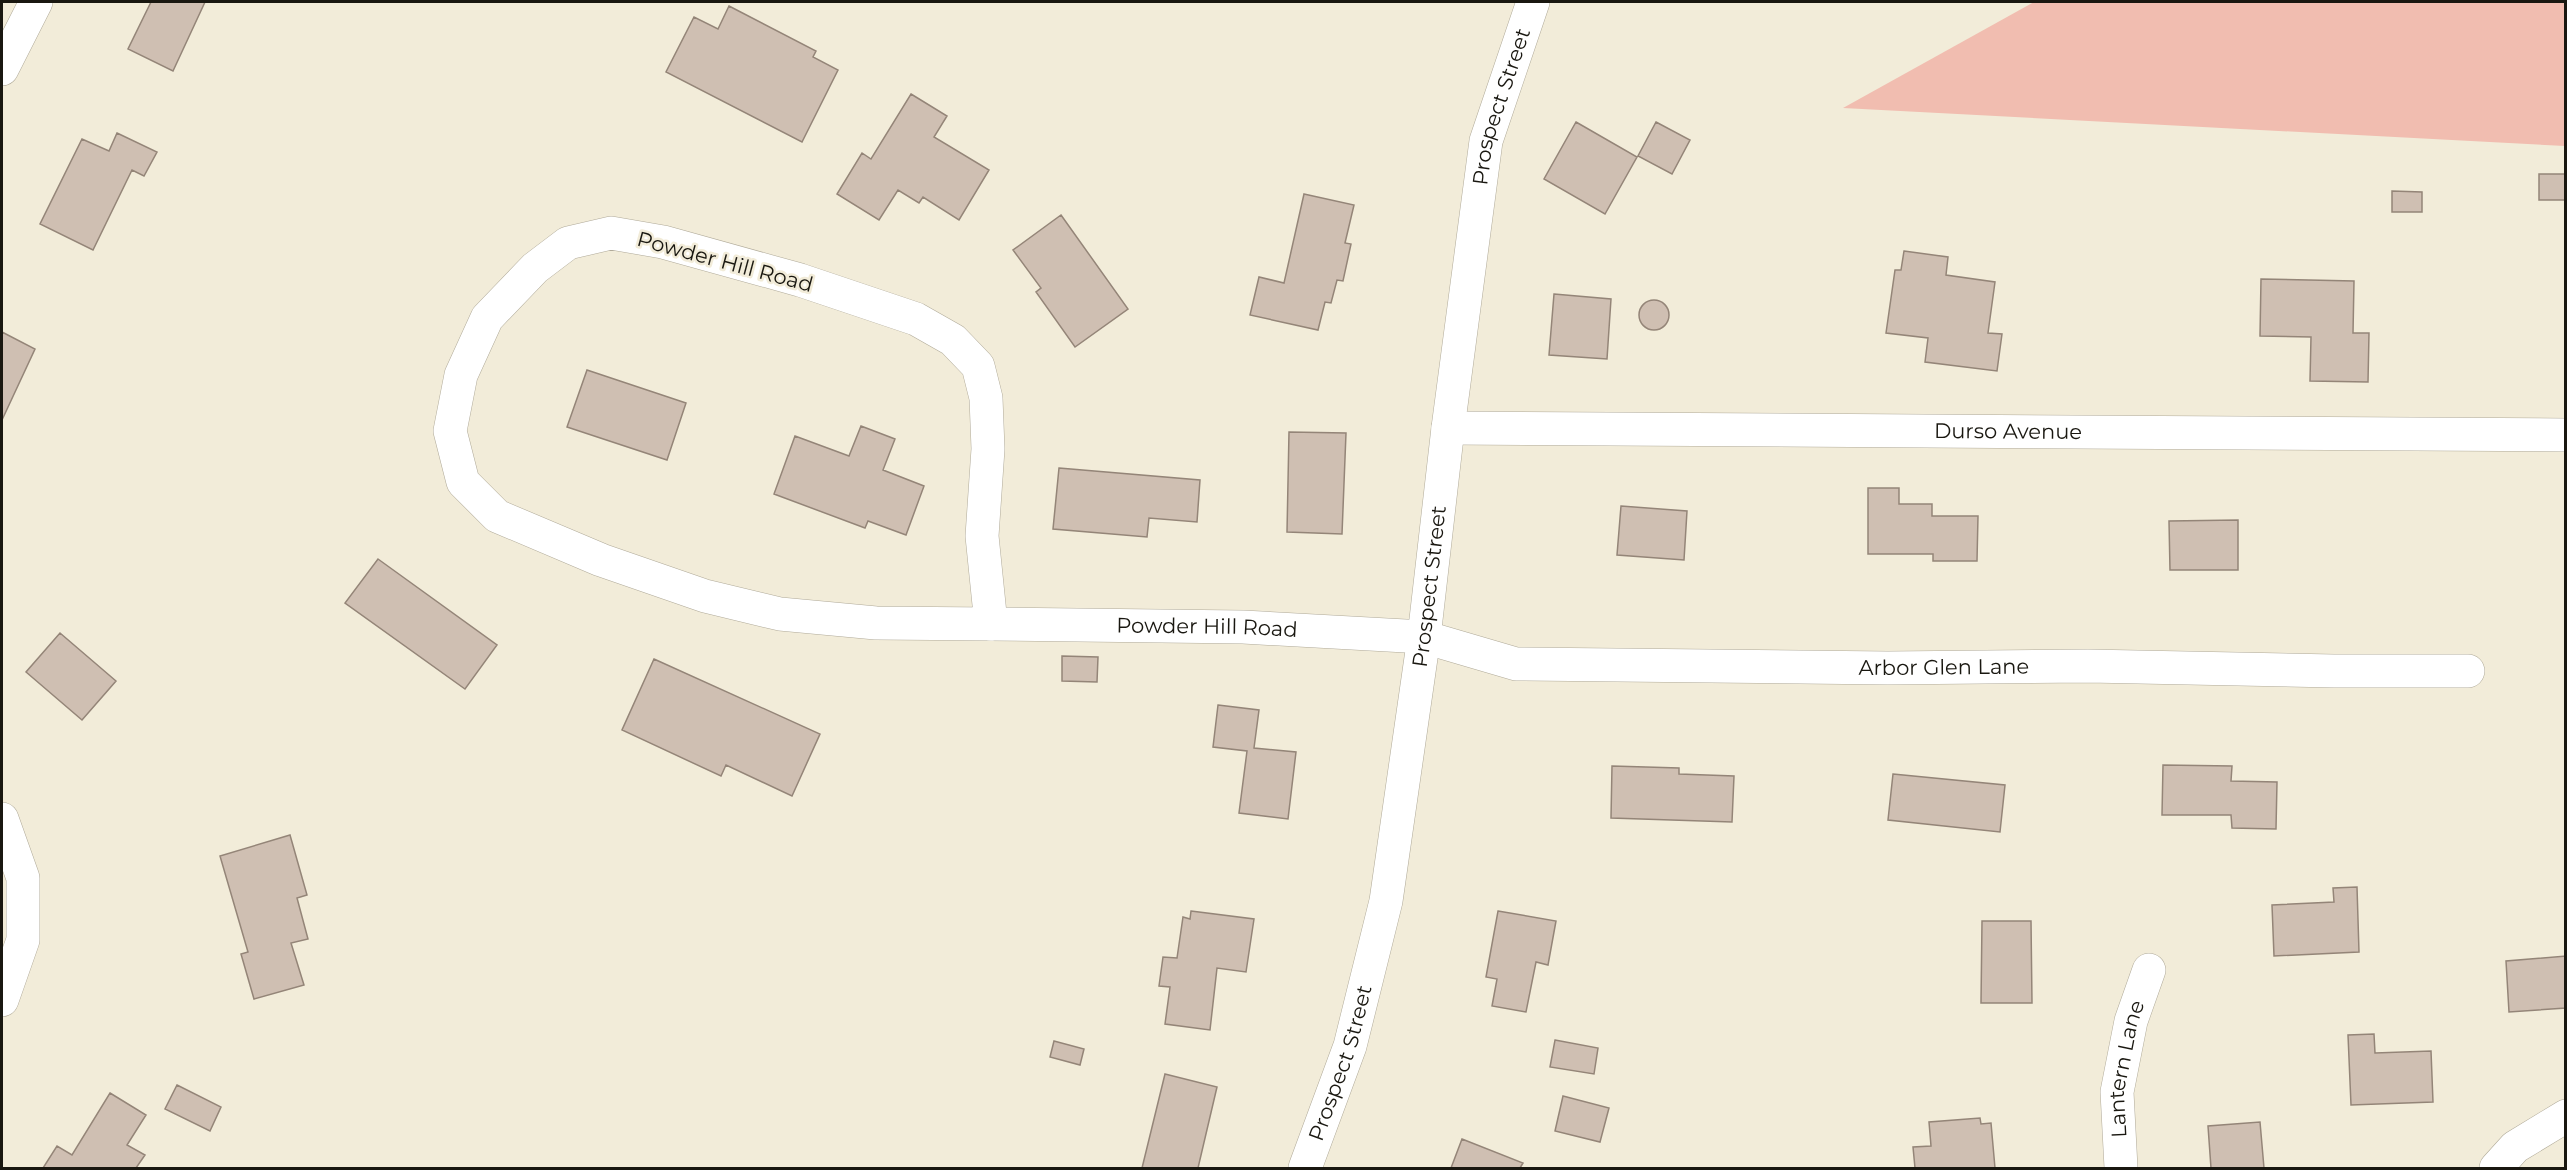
<svg xmlns="http://www.w3.org/2000/svg" width="2567" height="1170" viewBox="0 0 2567 1170" font-family="Montserrat,sans-serif">
<rect width="100%" height="100%" fill="#f2ecd9"/>
<path fill="#f1bdb0" d="M2034,2H2565V146L1843,108Z"/>
<path fill="#cfbfb2" stroke="#948578" stroke-width="1.5" d="M151,2H205L173,71L128,49Z
M729,6L816,51L813,57L838,70L802,142L666,72L694,17L718,29Z
M911,94L947,116L934,137L989,170L959,220L923,197L919,203L898,190L879,220L837,194L862,153L871,159Z
M1576,122L1637,157L1605,214L1544,179Z
M1656,122L1690,140L1672,174L1638,156Z
M117,133L157,152L144,176L132,170L93,250L40,224L82,139L109,151Z
M2539,174H2566V200H2539Z
M2392,191L2422,192V212H2392Z
M1304,194L1354,205L1345,243L1351,244L1343,281L1337,280L1331,303L1325,302L1318,330L1250,315L1259,277L1284,283Z
M1061,215L1128,309L1075,347L1036,292L1041,288L1013,250Z
M1904,251L1948,257L1946,275L1995,282L1988,333L2002,334L1997,371L1925,362L1928,338L1886,333L1895,270H1901Z
M2261,279L2354,281L2353,333H2369L2368,382L2310,381L2311,337L2260,336Z
M1554,294L1611,299L1607,359L1549,355Z
M1639 315a15 15 0 1 1 30 0a15 15 0 1 1-30 0Z
M2,332L35,349L2,420Z
M587,370L686,403L667,460L567,427Z
M861,426L895,439L883,470L924,486L906,535L868,521L865,528L774,494L795,436L849,456Z
M1289,432L1346,433L1342,534L1287,532Z
M1059,468L1200,480L1197,522L1149,518L1147,537L1053,529Z
M1868,488H1899V504H1932V516H1978L1977,561H1933V554H1868Z
M1621,506L1687,511L1684,560L1617,555Z
M2238,520V570H2170L2169,521Z
M378,559L497,645L465,689L345,603Z
M60,633L116,681L82,720L26,672Z
M1062,656L1098,657L1097,682L1062,681Z
M654,659L820,734L792,796L726,765L721,776L622,730Z
M1218,705L1259,710L1254,748L1296,752L1288,819L1239,813L1247,751L1213,747Z
M2163,765L2232,766L2231,781L2277,782L2276,829L2232,828L2231,815H2162Z
M1612,766L1679,768V774L1734,776L1732,822L1611,818Z
M1893,774L2005,785L2000,832L1888,820Z
M290,835L307,895L297,898L308,939L291,943L304,985L254,999L241,954L248,952L220,856Z
M2357,887L2359,952L2274,956L2272,905L2334,902L2333,888Z
M1191,911L1254,919L1246,972L1217,968L1210,1030L1165,1024L1170,987L1159,986L1163,957L1177,958L1183,917L1190,919Z
M1498,911L1556,921L1548,965L1536,962L1526,1012L1492,1006L1497,979L1486,977Z
M1982,921H2031L2032,1003H1981Z
M2566,956V1008L2509,1012L2506,961Z
M2374,1034L2375,1053L2431,1051L2433,1102L2351,1105L2348,1035Z
M1555,1040L1598,1048L1594,1074L1550,1067Z
M1054,1041L1084,1049L1080,1065L1050,1057Z
M1165,1074L1217,1087L1198,1168H1142Z
M177,1085L221,1107L210,1131L165,1109Z
M110,1093L146,1115L127,1145L145,1155L136,1168H43L57,1146L72,1155Z
M1563,1096L1609,1108L1600,1142L1555,1131Z
M1980,1118L1981,1124L1991,1123L1995,1168H1915L1913,1147L1931,1146L1929,1122Z
M2260,1122L2264,1168H2211L2208,1126Z
M1462,1139L1523,1163L1520,1168H1451Z"/>
<g fill="none" stroke-linecap="round" stroke-linejoin="round">
<defs>
<g id="minor">
<path d="M611,233L663,242L800,280L916,319L953,340L978,366L986,398L988,449L982,536L991,624L876,623L780,614L705,596L601,560L497,516L463,482L450,431L461,375L487,318L535,268L568,243Z"/>
<path id="s1" d="M1448,428L2566,435"/>
<path id="s2" d="M991,624L1243,627L1424,637L1516,664L1888,668L2088,666L2334,671H2468"/>
<path d="M2,819L23,878V940L2,1000"/>
<path id="s3" d="M1305,1168L1350,1046L1386,901L1424,637L1448,428L1486,141L1533,2"/>
<path id="s4" d="M2121,1168L2117,1092L2131,1021L2149,970"/>
<path d="M2496,1168L2515,1147L2566,1116"/>
</g>
<path id="secondary" d="M2,69L36,2"/>
</defs>
<use href="#minor" stroke="#b0aa99" stroke-width="34"/>
<use href="#secondary" stroke="#b0aa99" stroke-width="34"/>
<use href="#minor" stroke="#fff" stroke-width="33"/>
<use href="#secondary" stroke="#fff" stroke-width="33"/>
</g>
<g text-anchor="middle" stroke-width="5" stroke-linejoin="round" paint-order="stroke">
<g font-size="21" fill="#191710" stroke="#f2ecd9">
<text dy="7" stroke="none"><textPath href="#s3" startOffset="1083">Prospect Street</textPath></text>
<text transform="translate(725 262) rotate(15)" y="7">Powder Hill Road</text>
<text dy="7" stroke="none"><textPath href="#s1" startOffset="560">Durso Avenue</textPath></text>
<text dy="7" stroke="none"><textPath href="#s3" startOffset="597">Prospect Street</textPath></text>
<text dy="7" stroke="none"><textPath href="#s2" startOffset="216">Powder Hill Road</textPath></text>
<text dy="7" stroke="none"><textPath href="#s2" startOffset="957">Arbor Glen Lane</textPath></text>
<text dy="7" stroke="none"><textPath href="#s3" startOffset="111">Prospect Street</textPath></text>
<text dy="7" stroke="none"><textPath href="#s4" startOffset="100">Lantern Lane</textPath></text>
</g>
</g>
<rect width="2567" height="1170" fill="none" stroke="#191710" stroke-width="6"/>
</svg>
